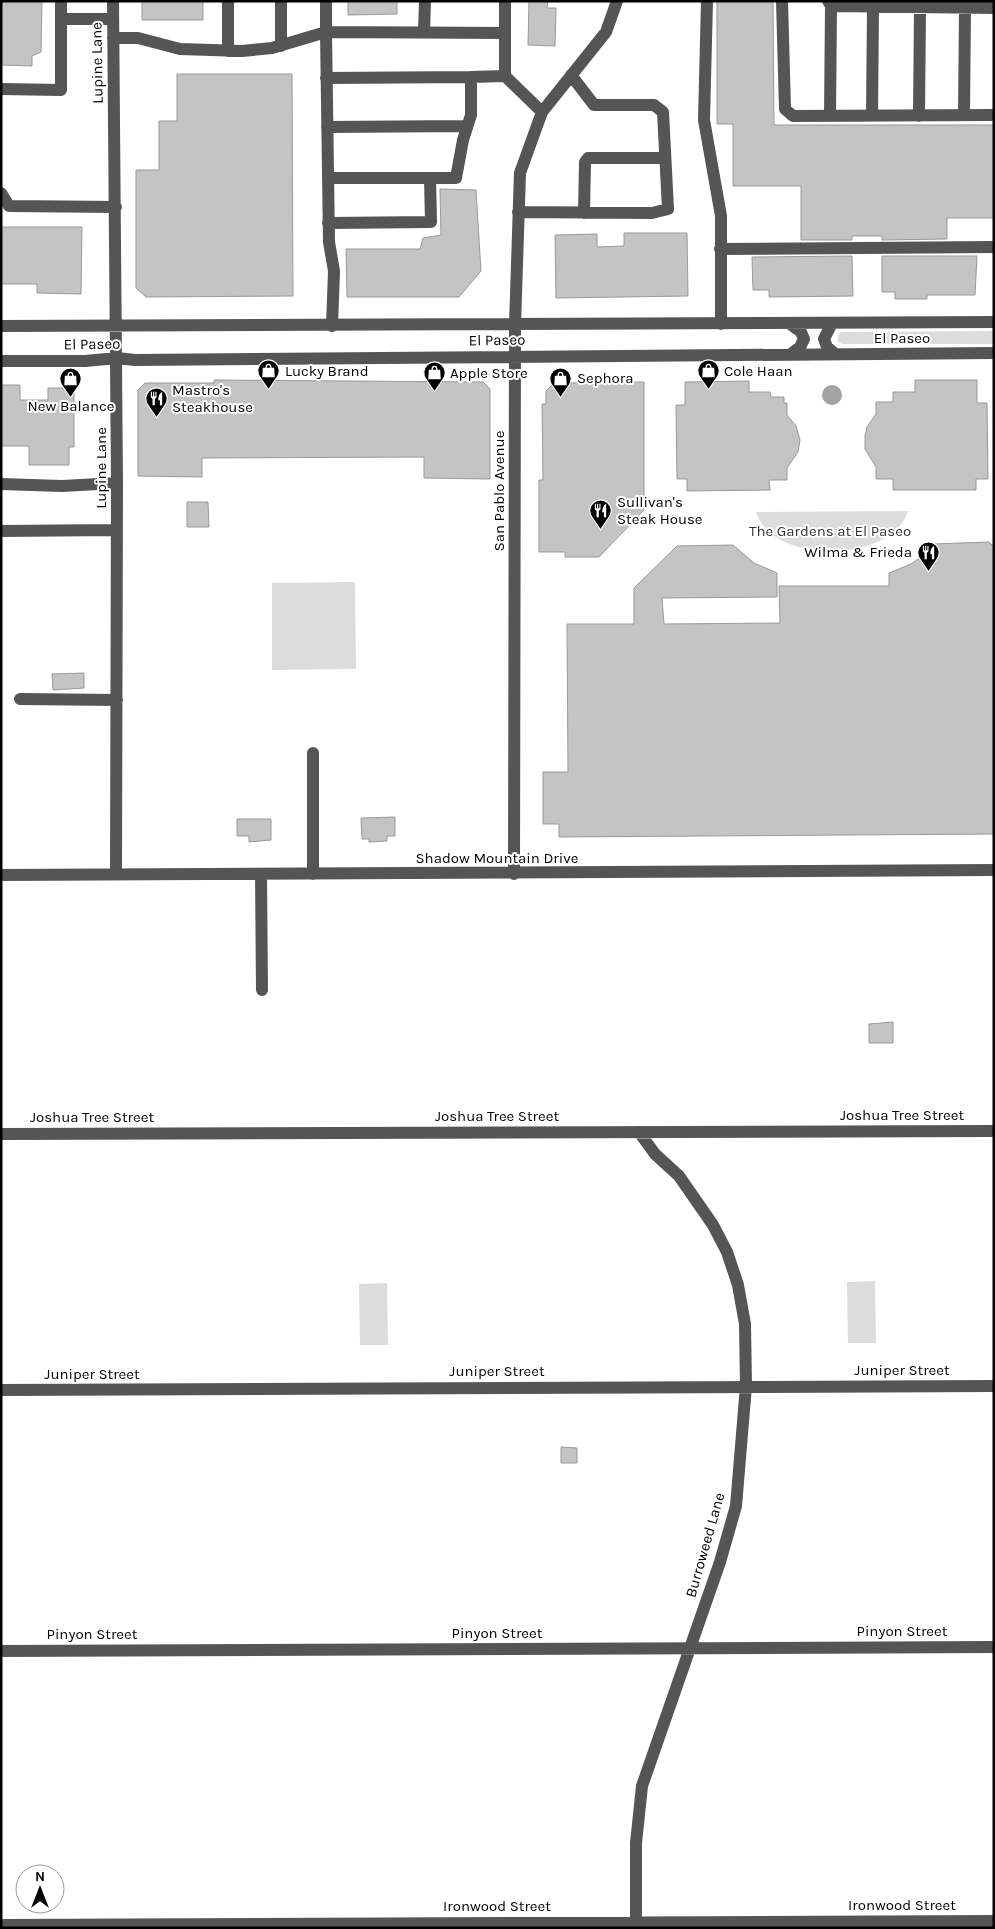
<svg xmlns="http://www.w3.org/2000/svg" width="995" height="1929" viewBox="0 0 995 1929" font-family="Karla,sans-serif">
<rect width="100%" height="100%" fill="#fff"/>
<path fill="#dcdcdc" d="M994,331V344H842L838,342V336L841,332Z
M908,511C892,563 774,566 756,512Z
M355,582L356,669L272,670V583Z
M875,1281L876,1343H848L847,1282Z
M387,1283L388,1345H360L359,1284Z"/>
<path fill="#a3a3a3" d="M822 395a10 10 0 1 1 20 0a10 10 0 1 1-20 0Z"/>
<path fill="#c4c4c4" stroke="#999" d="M1,1H42L41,52L32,56V66L1,65Z
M142,1H203V20H142Z
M348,1H397V14L348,15Z
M529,1H548L547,8H556L555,46L528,45Z
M717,1H773L774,125H994V218H947V239L882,240V236H852V240H801V186H733V124H717Z
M177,74H292L293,296L146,297L136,288V170H159V121H177Z
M440,189L476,190L481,271L459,297H347L346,249H420L423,238L441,235Z
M1,227H82L81,294L37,293V284H1Z
M624,233H687L688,296L556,298L555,235L597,234V247L624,246Z
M852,256L853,296L769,297V290H753L752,257Z
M882,256H977L975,295H927V299H895V292H882Z
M214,380L483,382L490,389V479L424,478V457L202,458V477L138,476V390L145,383H214Z
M915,380H977V403H987L988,479H976V490H893V479H876V467L865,449V436L867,427L876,414V402H893V392H915Z
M749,381V392H770L771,397H784V403H787V415L796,426L800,440L798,452L787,468V480H769L770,490L687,491V479H677L676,405H685V382Z
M644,382V510L599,557H565V552H539V480H543L542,404H546V391L552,385H565V383Z
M1,385H20V400H48V388H74V447H69V465H29V446H1Z
M187,502H208L209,527H187Z
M989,542L994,547V834L559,837V824H543V772H568L567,624H634V588L677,546L733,545L754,563L777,573V597L662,598L664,624L780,623L779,586H889V573L911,564L924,555L933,544Z
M84,673V688L53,690L52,674Z
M395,817V836H387V841L369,842V839H362L361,818Z
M237,819H271V840L249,842V836H237Z
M893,1022V1043H869V1024Z
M561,1447L577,1448V1463H561Z"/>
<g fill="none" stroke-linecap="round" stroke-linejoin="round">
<path stroke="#555" stroke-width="12" d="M113,1L117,483L116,874
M228,1V51
M281,1V46
M505,1V76L542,112
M707,1L704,120L721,216V324
M782,1L785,109L793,116L994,115
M828,1L831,6L830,116
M831,6L994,8
M61,19H113
M424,32L425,1
M113,38H138L180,49L242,51L272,48L326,32V1
M326,78L471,77
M1,89L61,90V1
M964,115L965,8
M872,116L873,7
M919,116L920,7
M327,127L467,126
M328,178H430
M1,193L9,206L116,207
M518,212L652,213L668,209L663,112L654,105H594L571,75
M584,213L585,162L588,158H665
M328,223L431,222L430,178H456L463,140L471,115V77L505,76
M720,249L994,247
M832,323L824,339L827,347L835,354
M790,324L801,332L804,339L800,347L791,354
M1,326L994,322
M332,326L334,271L329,242L326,32L505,33
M1,361H85L117,358L135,360L994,353
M1,484L62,486L117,483
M1,531L117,530
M20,699L117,700
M313,753V874
M261,874L262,990
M514,874L515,325L520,173L542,112L606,32L617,1
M1,875L994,870
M1,1134L994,1131
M1,1390L994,1386
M1,1651L994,1647
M1,1925L994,1921
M636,1928V1843L642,1786L720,1562L736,1506L746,1386L745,1324L738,1285L727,1252L713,1225L679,1176L655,1154L639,1132"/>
</g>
<defs>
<symbol id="shop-pin" viewBox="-11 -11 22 30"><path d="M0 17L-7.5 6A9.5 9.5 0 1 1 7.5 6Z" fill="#000" stroke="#fff"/><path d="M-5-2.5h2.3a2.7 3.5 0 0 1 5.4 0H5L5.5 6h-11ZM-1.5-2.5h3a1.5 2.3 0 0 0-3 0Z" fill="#fff"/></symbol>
<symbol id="restaurant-pin" viewBox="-11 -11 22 30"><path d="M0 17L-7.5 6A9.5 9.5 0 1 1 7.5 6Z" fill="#000" stroke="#fff"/><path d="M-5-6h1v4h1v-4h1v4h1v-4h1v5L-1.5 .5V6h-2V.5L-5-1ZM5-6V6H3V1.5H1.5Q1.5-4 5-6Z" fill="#fff"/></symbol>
</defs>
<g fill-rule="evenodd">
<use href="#shop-pin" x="256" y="358" width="25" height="34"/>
<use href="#shop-pin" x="696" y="358" width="25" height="34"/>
<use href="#shop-pin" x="422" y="360" width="25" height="34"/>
<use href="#shop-pin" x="58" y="366" width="25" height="34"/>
<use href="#shop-pin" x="548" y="366" width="25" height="34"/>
<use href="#restaurant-pin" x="144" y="386" width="25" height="34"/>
<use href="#restaurant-pin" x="588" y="498" width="25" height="34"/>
<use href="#restaurant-pin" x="916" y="540" width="25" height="34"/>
</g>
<g text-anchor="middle" stroke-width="4" stroke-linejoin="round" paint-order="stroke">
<g font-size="15" fill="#000" stroke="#fff">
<text transform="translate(97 63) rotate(-91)" y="5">Lupine Lane</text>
<text x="902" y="343">El Paseo</text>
<text transform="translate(497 340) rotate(-1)" y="5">El Paseo</text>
<text transform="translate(92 344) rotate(-1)" y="5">El Paseo</text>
<text transform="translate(101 468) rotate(-90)" y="5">Lupine Lane</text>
<text transform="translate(499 491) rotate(-90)" y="5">San Pablo Avenue</text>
<text x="497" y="863">Shadow Mountain Drive</text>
<text x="902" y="1120">Joshua Tree Street</text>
<text x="497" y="1121">Joshua Tree Street</text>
<text x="92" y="1122">Joshua Tree Street</text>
<text x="902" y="1375">Juniper Street</text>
<text x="497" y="1376">Juniper Street</text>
<text x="92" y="1379">Juniper Street</text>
<text transform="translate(705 1545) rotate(-74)" y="5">Burroweed Lane</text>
<text x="902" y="1636">Pinyon Street</text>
<text x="497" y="1638">Pinyon Street</text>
<text x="92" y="1639">Pinyon Street</text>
<text x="902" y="1910">Ironwood Street</text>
<text x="497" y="1911">Ironwood Street</text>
</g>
<g font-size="15" fill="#000" stroke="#fff" text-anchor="start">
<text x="285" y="376">Lucky Brand</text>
<text x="724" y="376">Cole Haan</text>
<text x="450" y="378">Apple Store</text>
<text x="577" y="383">Sephora</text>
<text x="172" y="395">Mastro's<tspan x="172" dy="17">Steakhouse</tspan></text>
<text x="71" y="411" text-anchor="middle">New Balance</text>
<text x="617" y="507">Sullivan's<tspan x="617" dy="17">Steak House</tspan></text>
<text x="912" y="557" text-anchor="end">Wilma &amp; Frieda</text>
</g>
<g font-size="15" fill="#333" stroke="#fff">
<text x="830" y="536">The Gardens at El Paseo</text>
</g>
</g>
<rect width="995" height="1929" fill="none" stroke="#000000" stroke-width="5"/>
<g transform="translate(40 1889)"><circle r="24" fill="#ffffff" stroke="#999999"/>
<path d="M0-4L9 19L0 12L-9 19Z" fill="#000000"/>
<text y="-8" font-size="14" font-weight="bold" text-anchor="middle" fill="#000000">N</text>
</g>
</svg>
